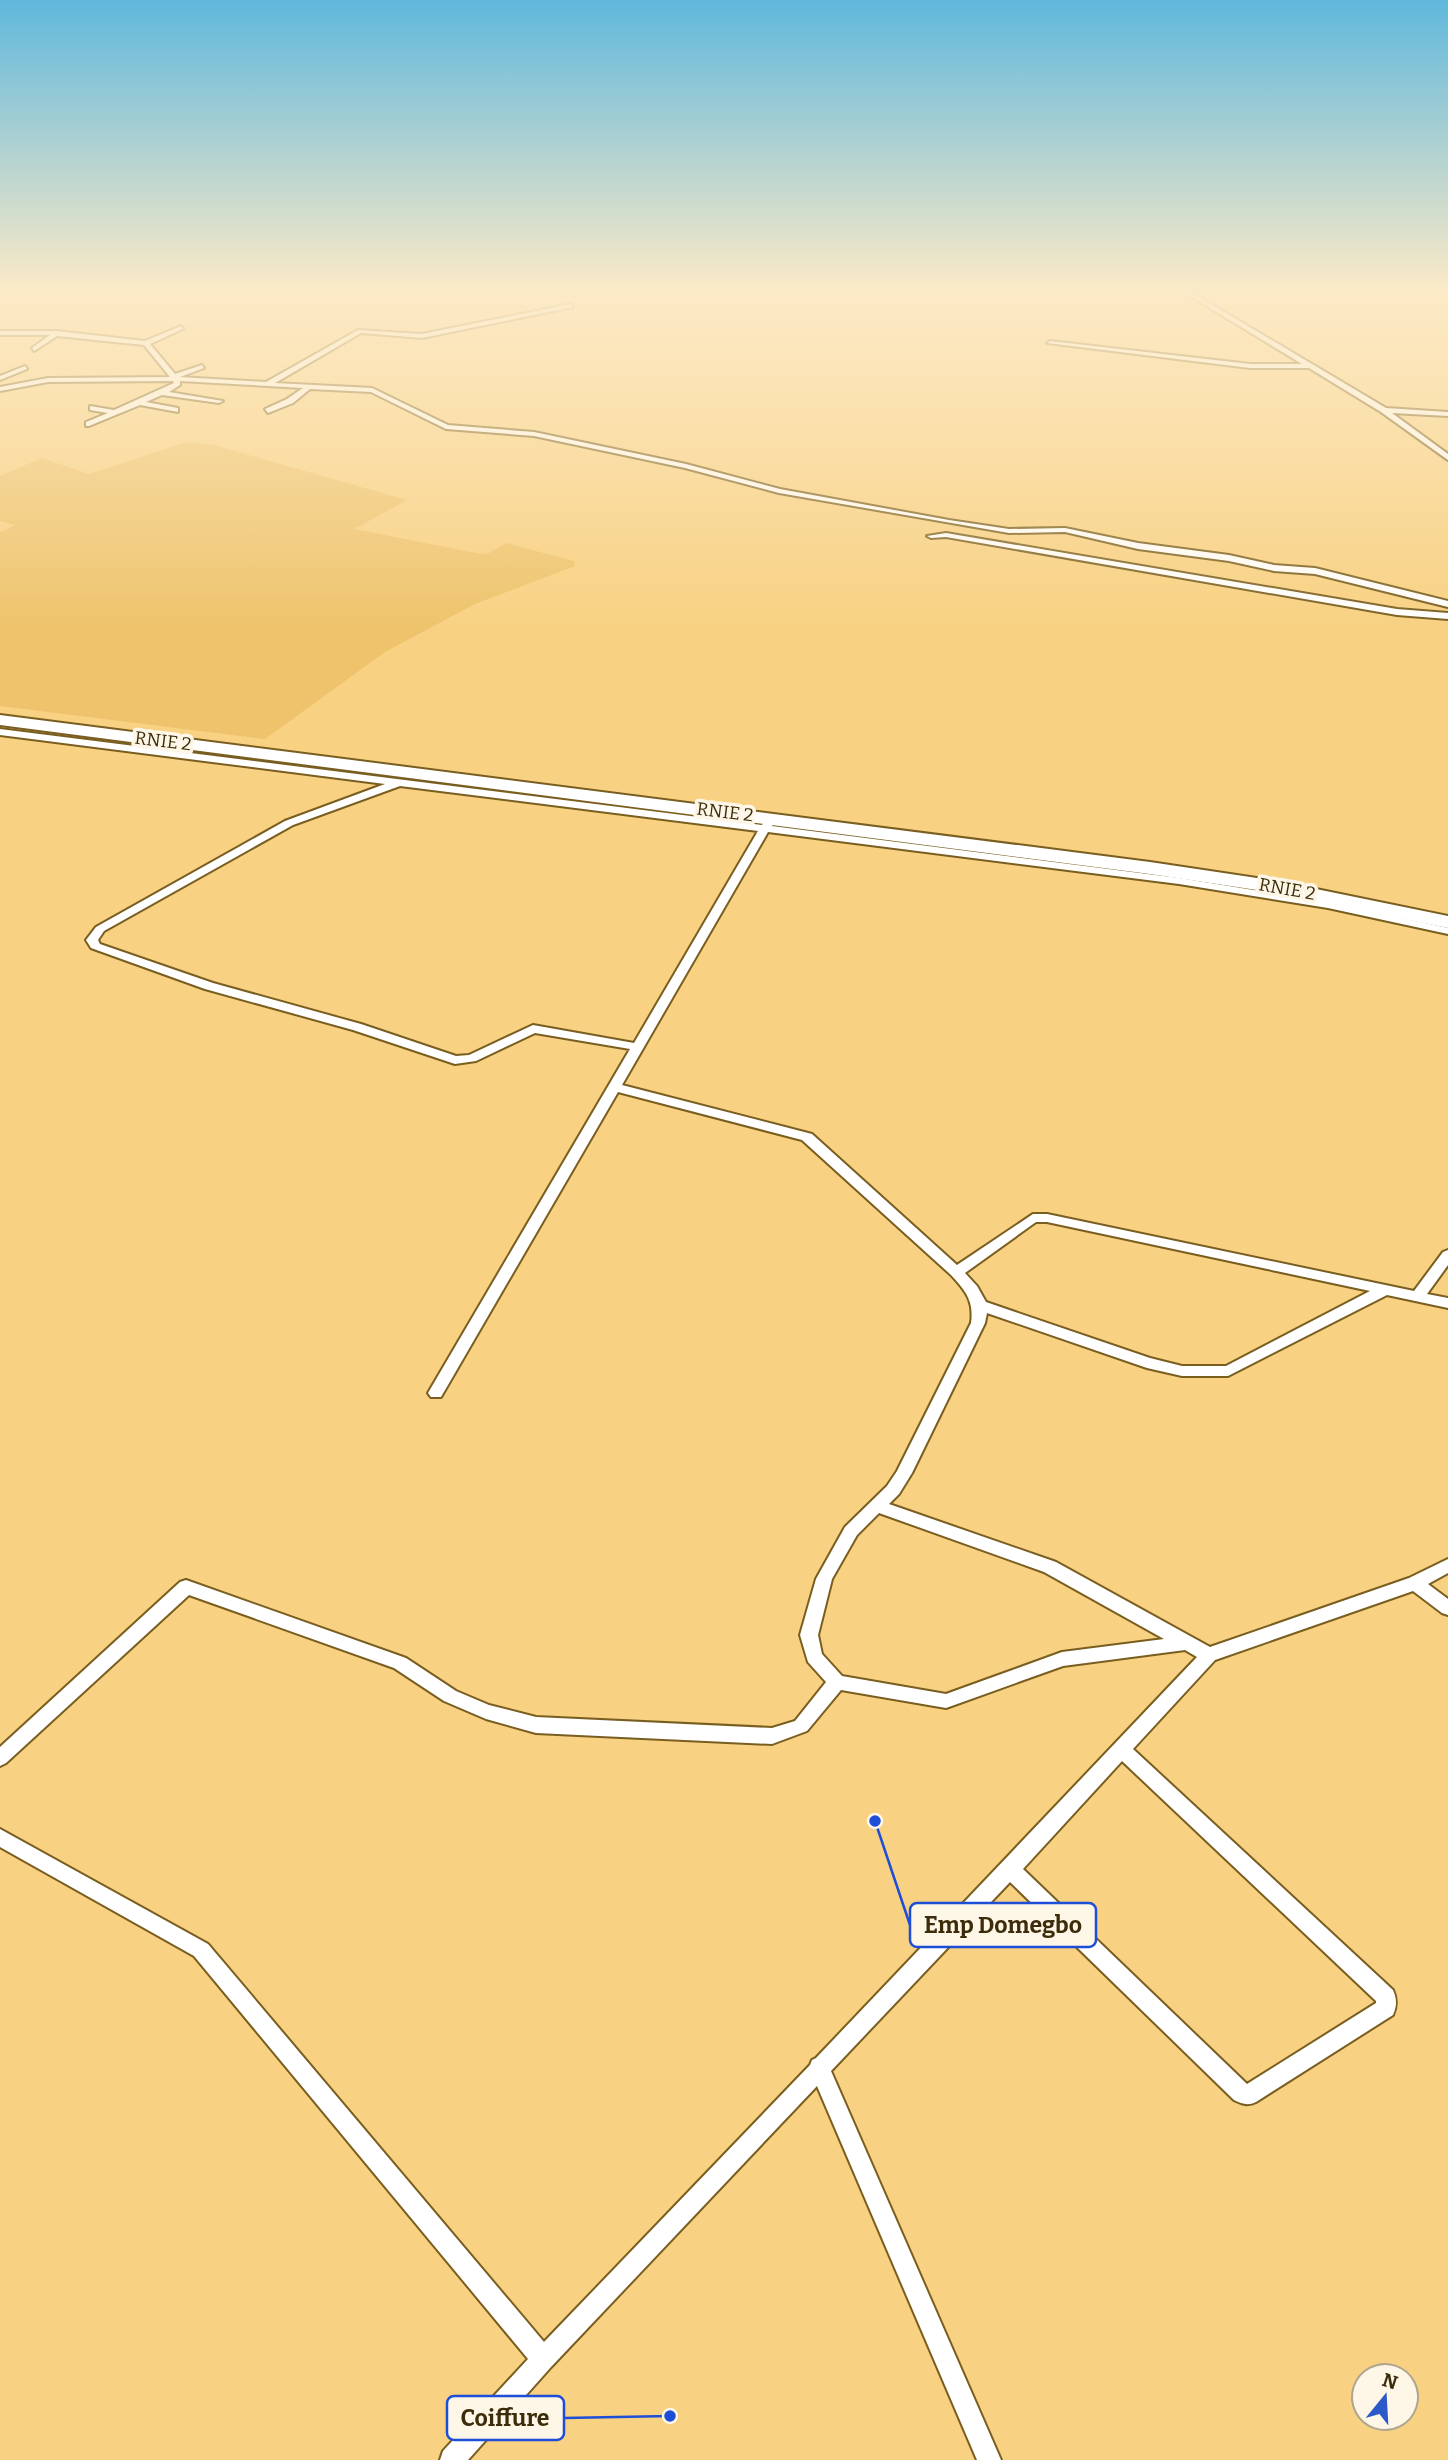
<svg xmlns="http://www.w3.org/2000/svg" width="1448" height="2460" viewBox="0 0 1448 2460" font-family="Bitter,serif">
<rect width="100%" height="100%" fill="#f8d182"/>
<path fill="#eec36b" d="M187,442L214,445L407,500L354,529L481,554L489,553L506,543L574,561L575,566L475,604L385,652L265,739L0,706V532L15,525L0,521V476L42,458L89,474Z"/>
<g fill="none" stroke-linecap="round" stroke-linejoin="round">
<defs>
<path id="minor" d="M1177,288H1184L1386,408L1448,412V416L1392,413L1448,454V460L1381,412L1309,368H1250L1047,343L1050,341L1250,364H1302Z
M571,304L573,307L422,338L361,333L275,383L372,388L448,425L534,432L686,464L780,489L949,520L1009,529L1065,528L1138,543L1229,555L1274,565L1315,568L1448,601V607L1315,574L1274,571L1229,561L1138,549L1065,532L1009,533L779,493L685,468L534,436L446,429L371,392L310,389L293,403L268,413L265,409L287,399L303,388L180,381V385L169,392L223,401L219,403L162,395L146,402L178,408V412L140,405L89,426H86V422L108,413L90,410V406L114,410L174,383L173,381L48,382L0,391V387L48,378L170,377L144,345L57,336L34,351L32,348L50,335H0V331H57L145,341L181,326L183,329L150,344L175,374L202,365L204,368L180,377L266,382L358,330L422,334Z
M25,366L27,369L0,380V376Z
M946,533L1397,609L1448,613V619L1397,615L946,537L931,538L927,536Z
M0,729L762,825L765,820L769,819L774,822L772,826L1179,878L1328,902L1448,928V934L1328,908L1179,884L768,832L622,1085L812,1134L957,1265L1033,1214H1047L1414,1291L1443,1252L1448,1250V1265L1427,1294L1448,1298V1308L1387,1295L1228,1376H1182L1147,1368L987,1313L985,1323L912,1473L899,1494L889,1504L1056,1562L1210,1647L1409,1578L1448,1559V1573L1428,1584L1448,1599V1615L1442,1613L1413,1591L1215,1660L1133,1749L1393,1990C1397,1999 1397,2006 1393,2015L1256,2102C1248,2106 1242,2104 1234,2100L1010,1882L831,2071L1001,2460H977L817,2086L551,2367L468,2460H440L443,2451L528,2359L194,1956L0,1847V1829L208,1944L544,2342L810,2065L812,2060L816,2058L1197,1657L1185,1650L1063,1666L946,1708L841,1690L807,1731L772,1744L536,1733L486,1719L444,1701L394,1668L189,1595L6,1763L0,1766V1747L180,1582L186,1580L406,1658L456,1691L489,1705L536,1717L772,1728L795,1721L826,1682L808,1662L800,1635L816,1579L845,1527L887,1486L897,1471L971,1323C974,1301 966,1291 951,1275L802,1140L618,1092L441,1397H431L428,1393L630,1049L535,1033L476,1061L455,1064L353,1030L205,989L91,948L86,940L96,927L285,821L385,784L0,735ZM400,786L758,831L634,1043L533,1025L469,1055L456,1056L361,1024L213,983L100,944L98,940L104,931L293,825ZM1036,1222H1047L1370,1291L1226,1366H1182L1150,1358L986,1302L977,1286L965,1273ZM879,1513L1044,1572L1164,1639L1062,1652L946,1694L842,1676L822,1654L818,1635L832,1579L857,1535ZM1122,1761L1376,2001V2003L1247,2084L1023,1869Z"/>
<path id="trunk" d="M0,715L1150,862L1277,881L1448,916V928L1277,893L1150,874L0,725Z"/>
</defs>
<use href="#minor" stroke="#795e20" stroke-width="4"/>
<use href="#trunk" stroke="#795e20" stroke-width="4"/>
<use href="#minor" fill="#fff" fill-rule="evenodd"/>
<use href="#trunk" fill="#fff" fill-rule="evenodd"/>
</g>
<linearGradient id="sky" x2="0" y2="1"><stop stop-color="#5fb8dc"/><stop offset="0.46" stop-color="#fceac7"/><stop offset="1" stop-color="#fceac7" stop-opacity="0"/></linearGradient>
<rect width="1448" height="632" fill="url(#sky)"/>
<g text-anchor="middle" stroke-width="7" stroke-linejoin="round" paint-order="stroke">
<g font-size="18" fill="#3c2c0a" stroke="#fef6e7">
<text transform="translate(163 741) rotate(7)" y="6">RNIE 2</text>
<text transform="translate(725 812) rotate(7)" y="6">RNIE 2</text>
<text transform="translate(1287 889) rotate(10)" y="6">RNIE 2</text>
</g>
</g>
<path fill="none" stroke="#1d4ed8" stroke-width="2.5" d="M875 1821L910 1925M670 2416L564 2418"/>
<g fill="#1d4ed8" stroke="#fef6e7" stroke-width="2.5">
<circle cx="875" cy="1821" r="7"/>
<circle cx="670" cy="2416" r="7"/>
</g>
<g fill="#fef6e7" stroke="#1d4ed8" stroke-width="2.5">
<rect x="910" y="1903" width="186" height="44" rx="7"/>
<rect x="447" y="2396" width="117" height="44" rx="7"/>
</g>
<g font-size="23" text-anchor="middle" font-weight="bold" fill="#3c2c0a">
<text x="1003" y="1933">Emp Domegbo</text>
<text x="505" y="2426">Coiffure</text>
</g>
<g transform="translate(1385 2397) rotate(18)"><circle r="33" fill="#fef6e7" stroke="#b0a58f" stroke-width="2"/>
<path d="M0-5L12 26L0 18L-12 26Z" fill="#2c5ac8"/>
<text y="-10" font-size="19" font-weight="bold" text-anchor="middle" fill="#3c2c0a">N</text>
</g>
</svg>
